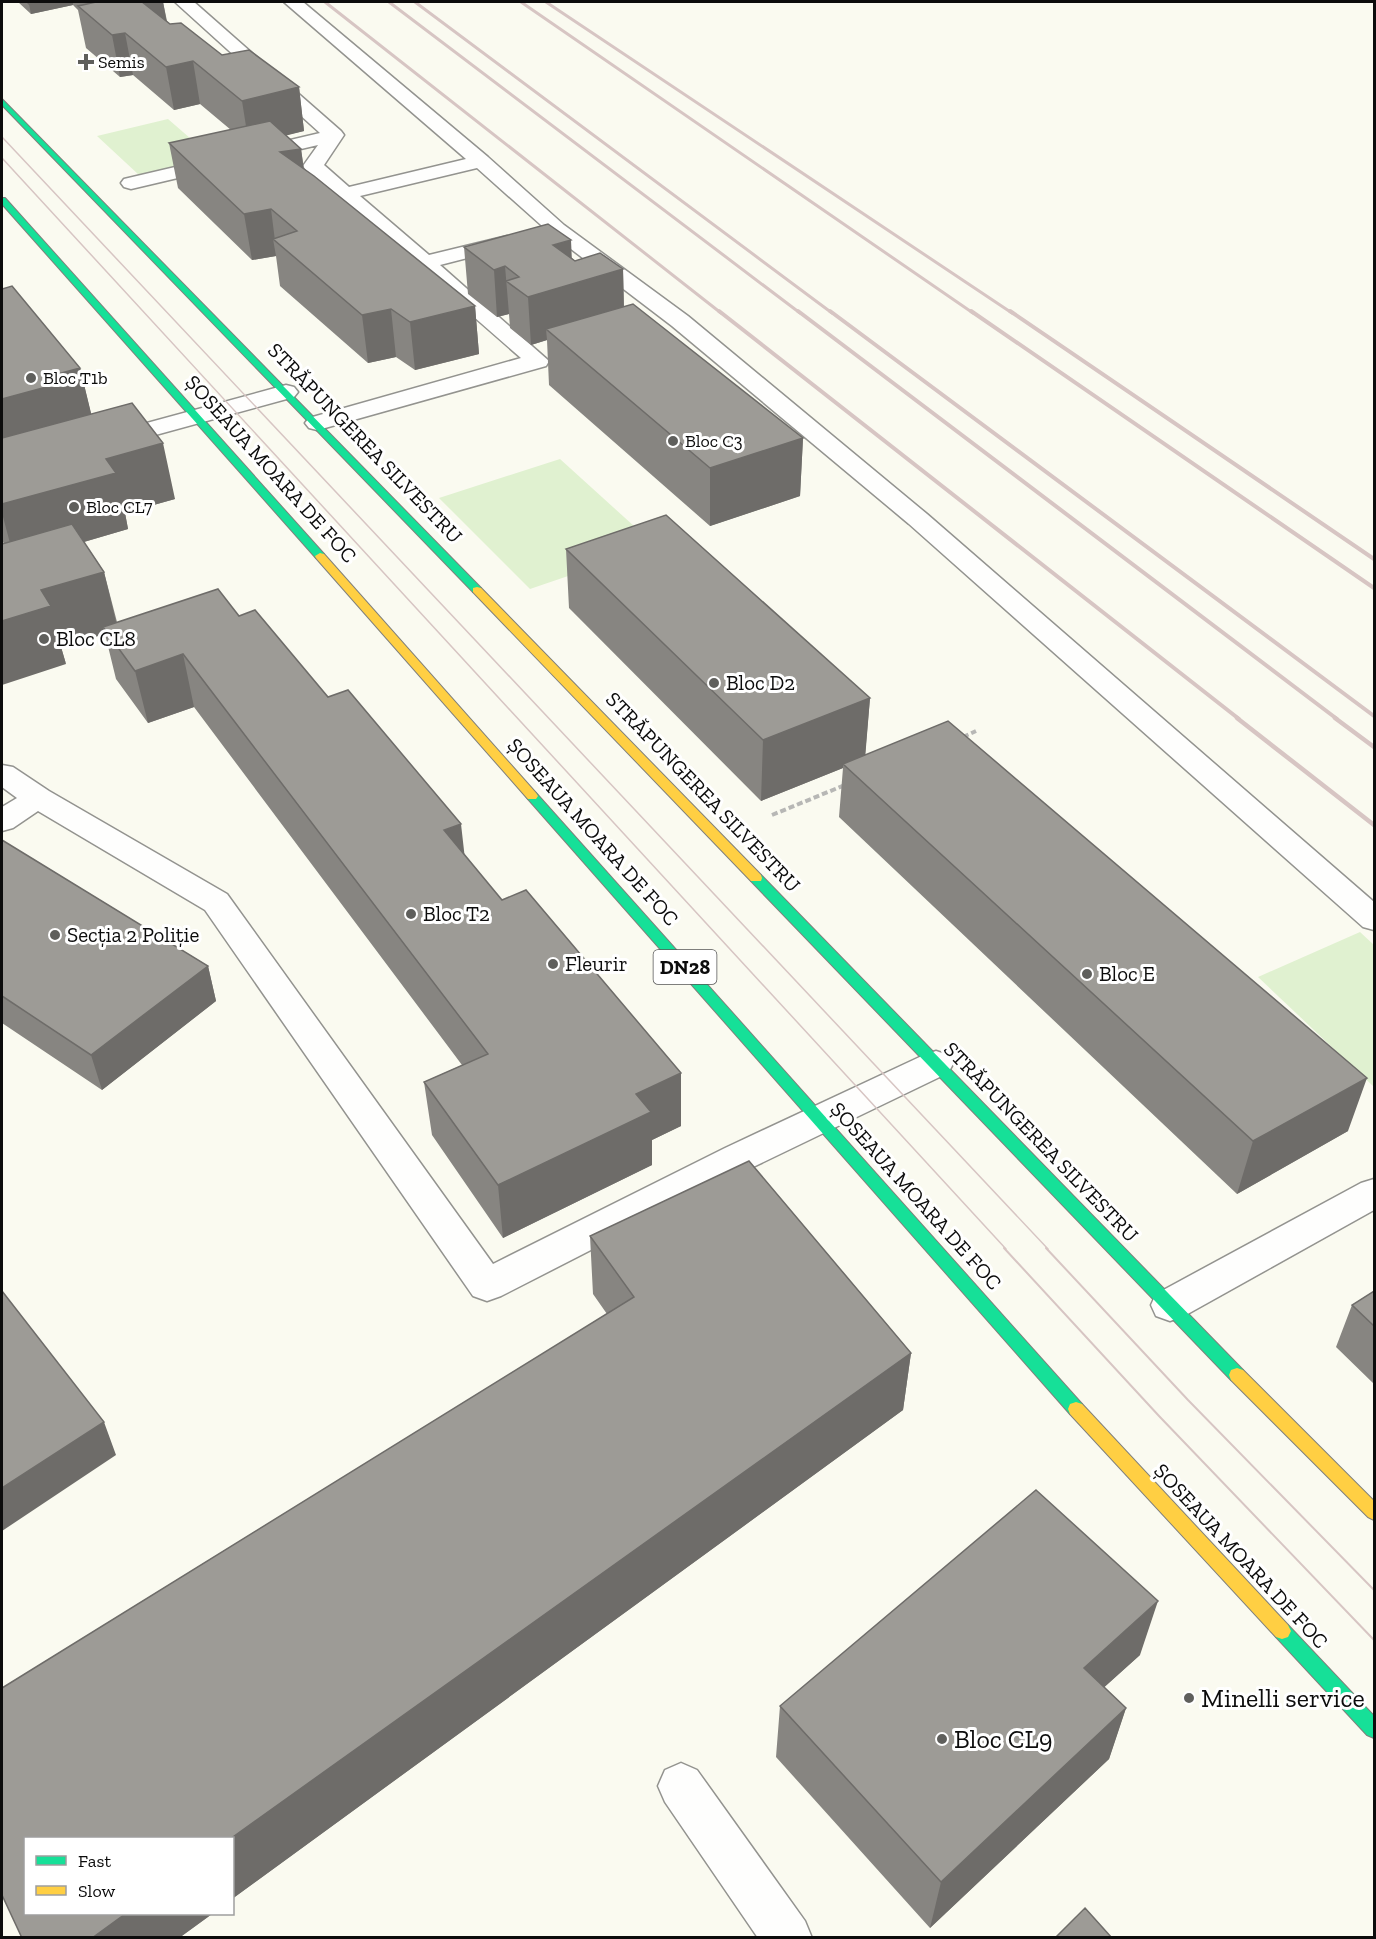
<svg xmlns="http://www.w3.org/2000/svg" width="1376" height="1939" viewBox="0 0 1376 1939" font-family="'Zilla Slab',serif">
<rect width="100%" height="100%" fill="#fafaf0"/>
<path fill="#e0f1d0" d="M168,119L213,158L139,175L97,136Z
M560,459L656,546L530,589L439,498Z
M1360,932L1374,945V1087L1258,977Z"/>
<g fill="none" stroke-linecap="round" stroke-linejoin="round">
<defs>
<path id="lane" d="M175,2H194L341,131L344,135L324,165L349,187L466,159L284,2H303L488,157L564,225L688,316L927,514L1374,902V930L1363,927L909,524L672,326L550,233L477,168L360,196L429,255L507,236L514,238L517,242L514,246L440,265L549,361L546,366L325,428L317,430L309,428L305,423L309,418L521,358L306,170L303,166L318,145L131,189L124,187L121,183L124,179L320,133Z
M286,385L294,387L298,392L294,397L108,448L99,446L96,441L99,436Z
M2,765L13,767L49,791L227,894L493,1264L725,1148L924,1055L936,1051L948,1055L953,1064L948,1073L751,1168L501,1296L487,1301L473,1296L205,910L38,811L13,828L2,831V807L17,798L2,787Z
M1374,1179V1210L1184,1316L1170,1321L1156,1316L1151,1305L1156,1294L1361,1183Z
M681,1763L697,1770L805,1921L812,1938H758L665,1802L658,1786L665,1770Z"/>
<path id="fast" d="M2,99L481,588V592H473L2,105Z
M2,198H5L324,554V558H316L2,204Z
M532,792L536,793L1082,1404L1084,1409L1082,1414L1076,1416L1070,1414L528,799L526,796Z
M756,874L761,875L1243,1370L1245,1375L1243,1380L1237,1382L1231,1380L751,881L750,878L751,875Z
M1282,1623L1288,1625L1374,1716V1738L1367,1735L1276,1637L1273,1631L1276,1625Z"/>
<path id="slow" d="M320,553L324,554L536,793L538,796L536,799H528L316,558L315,556Z
M477,587L481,588L761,875L762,878L761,881H751L473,592V588Z
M1237,1368L1243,1370L1374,1501V1520L1368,1517L1231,1380L1229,1375L1231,1370Z
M1076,1402L1082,1404L1288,1625L1291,1631L1288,1637L1282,1639L1276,1637L1070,1414L1068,1409L1070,1404Z"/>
</defs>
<use href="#lane" stroke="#93938f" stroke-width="3"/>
<use href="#fast" stroke="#80807c" stroke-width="2"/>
<use href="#slow" stroke="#80807c" stroke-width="2"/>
<path stroke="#b7b7b5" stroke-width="4" stroke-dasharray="6 3" stroke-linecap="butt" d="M963,737L976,731
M772,815L845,785"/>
<use href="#lane" fill="#fefefd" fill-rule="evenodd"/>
<use href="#fast" fill="#16e098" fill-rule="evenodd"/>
<use href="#slow" fill="#ffcf43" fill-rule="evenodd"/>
<path stroke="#d7c5c3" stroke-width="1.5" d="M2,137L1048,1249
M2,158L1006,1249"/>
<path stroke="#d7c5c3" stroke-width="2" d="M1004,1248L1159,1416L1374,1640
M1046,1248L1188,1400L1374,1590"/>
<path stroke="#d7c5c3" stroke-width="3" d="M325,2L721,313
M389,2L800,313
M415,2L832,313
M521,2L973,313
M546,2L1012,313"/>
<path stroke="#d7c5c3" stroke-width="4" d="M719,311L1239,719
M798,311L1337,719
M830,311L1374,716
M971,311L1374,588
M1010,311L1374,559"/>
<path stroke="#d7c5c3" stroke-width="4.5" d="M1237,718L1374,825
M1335,718L1374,747"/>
</g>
<path fill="#878581" d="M18,2H163L167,21L170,24L222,55L299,87L304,131L286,135L301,149L304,169L475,306L479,354L415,370L396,357L368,363L280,286L276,256L252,260L178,188L169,143L231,130L200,104L174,110L133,75L120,77L86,48L78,10L73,5L31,14Z
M464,247L572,258L575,261L623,269L624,307L803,438L800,496L710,526L549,385L547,340L531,345L510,328L509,314L497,317L468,294Z
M2,289L80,368L91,414L175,499L125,513L128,529L84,542L104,572L117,622L239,616L328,697L464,855L681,1126L652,1140V1165L503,1238L432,1135L424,1082L462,1065L194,707L148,723L116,679L105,634L61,647L66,664L2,540Z
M566,549L870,698L865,755L1348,1131L1237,1194L839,817L843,768L761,801L569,608Z
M2,840L208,966L216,1001L102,1090L2,1023Z
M749,1161L911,1353L903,1410L232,1899V1839H26V1914H212L179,1938H22L2,1895V1688L607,1314L593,1294L590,1236Z
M1374,1291V1384L1336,1347L1352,1305Z
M1140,1655L1104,1687L1126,1708L1109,1759L930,1928L776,1757L780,1706Z"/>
<path fill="#6e6c69" d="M40,2H73V5L31,14L29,4Z
M134,2H163L168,29Z
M125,33L133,75L120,77L112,35Z
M193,61L200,104L174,110L166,67Z
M299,87L304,131L249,145L242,101Z
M301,149L307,194L280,152Z
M271,209L275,241L273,239L276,256L252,260L244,214Z
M571,240L573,284L623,269L624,317L546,329L547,340L531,345L528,297L553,245Z
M505,266L509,314L497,317L494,270Z
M475,306L479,354L415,370L410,322Z
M391,309L396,357L368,363L362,315Z
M80,368L92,417L2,452V399L43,378Z
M803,438L800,496L710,526V468Z
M163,443L175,499L125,513L128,529L15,562L2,513V504L106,459Z
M104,572L118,630L103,627L105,634L61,647L66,664L2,685V621L41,590Z
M183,654L194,707L148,723L135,671Z
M870,698L865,759L843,764V768L761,801L763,740Z
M461,824L467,877L444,830Z
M208,966L216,1001L102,1090L91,1055Z
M681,1073V1126L652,1140V1165L503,1238L498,1185L636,1094Z
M1367,1078L1348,1131L1237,1194L1253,1141Z
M911,1353L903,1410L232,1899V1839H230Z
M104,1422L116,1455L2,1531V1488Z
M1158,1601L1140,1655L1068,1720L1084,1668Z
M1126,1708L1109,1759L930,1928L941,1882Z
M125,1914H212L179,1938H92Z"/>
<path fill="#9d9b96" stroke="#6e6c69" stroke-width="1.5" d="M27,2H40L29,4Z
M96,2H142L170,24L181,23L222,55L249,50L299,87L242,101L193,61L166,67L125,33L112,35L78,6Z
M270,121L301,149L280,152L314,176L475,306L410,322L391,309L362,315L273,239L297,231L271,209L244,214L169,143Z
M548,224L571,240L553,245L575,261L600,253L623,269L528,297L506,281L519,277L505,266L494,270L464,247Z
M12,286L80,368L43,378L50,386L2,399V289Z
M633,304L803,438L710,468L546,329Z
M132,403L163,443L106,459L116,473L2,504V438Z
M666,515L870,698L763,740L566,549Z
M72,524L104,572L41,590L51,606L2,621V544Z
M218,589L239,616L255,610L328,697L348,690L461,824L444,830L502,900L526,890L681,1073L636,1094L651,1112L498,1185L424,1082L488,1054L183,654L135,671L103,627Z
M948,721L1367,1078L1253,1141L843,764Z
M2,840L208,966L91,1055L2,996Z
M749,1161L911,1353L230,1839H26V1914H125L92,1938H22L2,1895V1688L634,1297L590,1236Z
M2,1291L104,1422L2,1488Z
M1374,1291V1326L1352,1305Z
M1036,1490L1158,1601L1084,1668L1126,1708L941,1882L780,1706Z
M1085,1908L1112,1938H1055Z"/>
<g fill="#5f5f5c" stroke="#fff" stroke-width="2">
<path d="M83 53h6v6h6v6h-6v6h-6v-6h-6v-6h6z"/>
<circle cx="31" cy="378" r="6"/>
<circle cx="673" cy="441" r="6"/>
<circle cx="74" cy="507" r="6"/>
<circle cx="44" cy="639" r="6"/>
<circle cx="714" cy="683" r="6"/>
<circle cx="411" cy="914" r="6"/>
<circle cx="55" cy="935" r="6"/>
<circle cx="553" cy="964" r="6"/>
<circle cx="1087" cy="974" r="6"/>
<circle cx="1189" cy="1698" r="6"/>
<circle cx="942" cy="1739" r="6"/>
</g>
<g text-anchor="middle" stroke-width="6" stroke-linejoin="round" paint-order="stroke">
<g font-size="18" fill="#0c0c0c" stroke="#fff" text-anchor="start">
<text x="98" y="68">Semis</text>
<text x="43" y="384">Bloc T1b</text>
<text x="685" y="447">Bloc C3</text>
<text x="86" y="513">Bloc CL7</text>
</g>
<rect fill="#fff" stroke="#555" stroke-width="1.5" x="653.5" y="950" width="63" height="34" rx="4.5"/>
<g font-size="20" font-weight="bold" fill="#0c0c0c">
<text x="685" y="974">DN28</text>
</g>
<g font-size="21" fill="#0c0c0c" stroke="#fff">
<text transform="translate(365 443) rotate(46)" y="7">STRĂPUNGEREA SILVESTRU</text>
<text transform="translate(271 469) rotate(48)" y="7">ȘOSEAUA MOARA DE FOC</text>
<text transform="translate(703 792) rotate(46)" y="7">STRĂPUNGEREA SILVESTRU</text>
<text transform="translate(593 832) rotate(48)" y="7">ȘOSEAUA MOARA DE FOC</text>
<text transform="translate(1041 1142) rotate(46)" y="7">STRĂPUNGEREA SILVESTRU</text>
<text transform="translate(916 1196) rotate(48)" y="7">ȘOSEAUA MOARA DE FOC</text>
<text transform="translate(1241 1556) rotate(47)" y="7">ȘOSEAUA MOARA DE FOC</text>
</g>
<g font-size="21" fill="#0c0c0c" stroke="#fff" text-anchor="start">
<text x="56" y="646">Bloc CL8</text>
<text x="726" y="690">Bloc D2</text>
<text x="423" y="921">Bloc T2</text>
<text x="67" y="942">Secția 2 Poliție</text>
<text x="565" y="971">Fleurir</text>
<text x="1099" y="981">Bloc E</text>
</g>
<g font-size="26" fill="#0c0c0c" stroke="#fff" text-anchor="start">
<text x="1201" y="1707">Minelli service</text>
<text x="954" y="1748">Bloc CL9</text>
</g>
</g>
<rect width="1376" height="1939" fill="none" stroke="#0c0c0c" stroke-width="6"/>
<rect x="24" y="1837" width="210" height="78" fill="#ffffff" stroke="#9e9e9e" stroke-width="1.5"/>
<rect x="36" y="1856" width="30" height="9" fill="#16e098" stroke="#9e9e9e" stroke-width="1.5"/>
<text x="78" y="1867" font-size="18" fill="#0c0c0c">Fast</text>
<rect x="36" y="1886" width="30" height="9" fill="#ffcf43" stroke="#9e9e9e" stroke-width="1.5"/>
<text x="78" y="1897" font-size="18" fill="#0c0c0c">Slow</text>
</svg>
